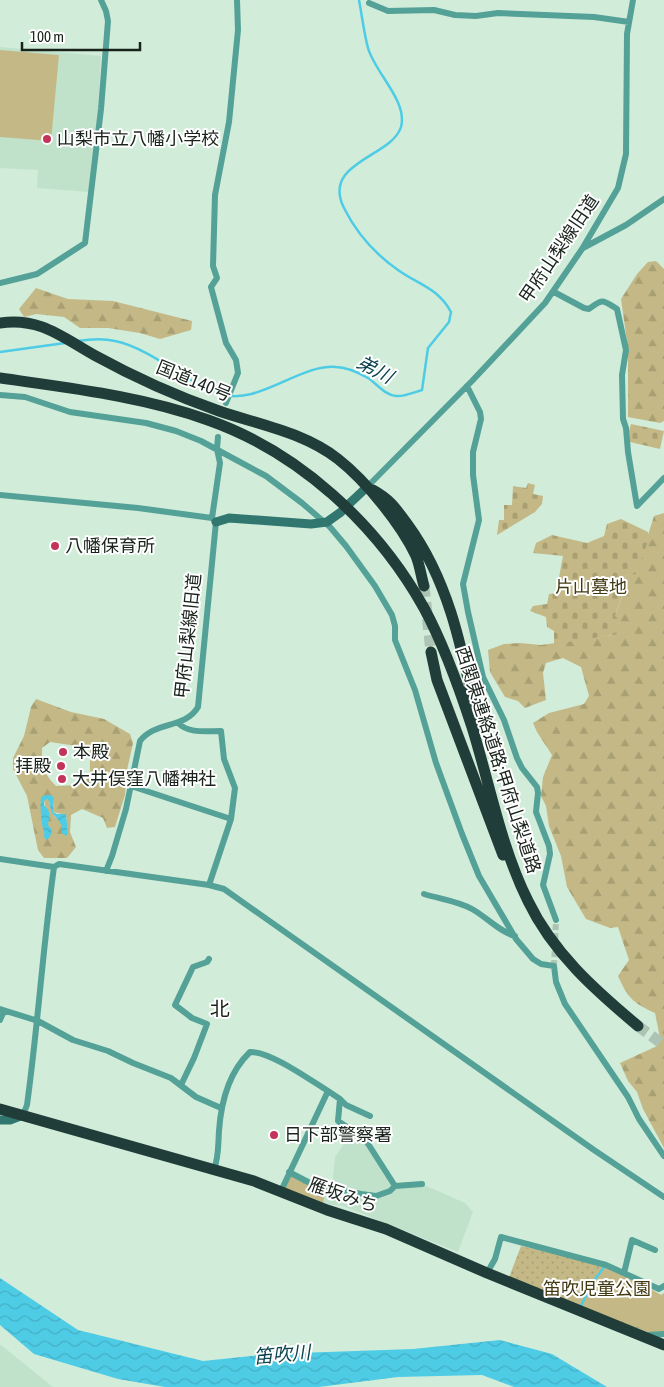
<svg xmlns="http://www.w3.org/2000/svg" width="664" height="1387" viewBox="0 0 664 1387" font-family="'Asap Condensed','Noto Sans JP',sans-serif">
<defs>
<pattern id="grass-tufts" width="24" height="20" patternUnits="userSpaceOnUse" patternTransform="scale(1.25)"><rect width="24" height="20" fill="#c4b986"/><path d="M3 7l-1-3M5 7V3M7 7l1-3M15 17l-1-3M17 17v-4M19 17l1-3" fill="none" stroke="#a89f73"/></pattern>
<pattern id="forest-firs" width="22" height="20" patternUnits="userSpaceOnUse" patternTransform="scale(1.25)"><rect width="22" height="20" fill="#c4b986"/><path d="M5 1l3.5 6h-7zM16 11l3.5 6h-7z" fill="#a89f73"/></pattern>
<pattern id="cemetery-stones" width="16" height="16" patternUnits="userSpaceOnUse" patternTransform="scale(1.25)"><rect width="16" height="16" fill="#c4b986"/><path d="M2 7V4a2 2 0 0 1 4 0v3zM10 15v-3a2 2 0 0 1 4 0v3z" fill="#a89f73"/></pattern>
<pattern id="park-dots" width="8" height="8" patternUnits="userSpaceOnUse" patternTransform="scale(1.25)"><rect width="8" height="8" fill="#c4b986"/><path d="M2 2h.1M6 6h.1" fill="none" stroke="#a89f73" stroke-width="1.8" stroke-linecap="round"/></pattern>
<pattern id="water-waves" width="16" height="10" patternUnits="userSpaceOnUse" patternTransform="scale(1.25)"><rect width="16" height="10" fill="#4ecce6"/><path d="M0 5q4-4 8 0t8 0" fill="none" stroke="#44afc5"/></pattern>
</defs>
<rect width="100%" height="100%" fill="#d2ecda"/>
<path fill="#c0e2cb" d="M0,47L101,56L98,110L89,192L37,188L38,170L0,168Z
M352,1131L365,1139L395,1186L422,1184L465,1203L473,1212L458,1252L343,1206L323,1204L326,1187L332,1188L335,1157Z
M0,1345H1L53,1387H0Z"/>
<path fill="url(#grass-tufts)" d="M290,1172L326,1187L323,1204L284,1188Z"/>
<path fill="url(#forest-firs)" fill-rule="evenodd" d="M656,261L664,269V421L660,423L628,417V349L621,299L637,274L648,262Z
M36,288L68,299L113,301L192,321L191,330L160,339L140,333L108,328H80L64,317L36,314L24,317L19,309Z
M664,513V1148L643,1109L637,1092L628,1081L620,1063L657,1046L660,1038L655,1013C633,1003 628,998 618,976L629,960L618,927L610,928L586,919L567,887L561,856L549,826L546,806L541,796L543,777L552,755L537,732L533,723L549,713L584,704L589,696L581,667L563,658L546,663L543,673L546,700L525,708L518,701L505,697L490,672L488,650L504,644L520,643L541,645L620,634L615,616L626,586L623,582L626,575L636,573L654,516Z
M36,699L71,712L104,719L130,734L133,743L127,770L125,795L115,827L107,828L103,818L82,809L71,815L70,832L76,847L67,858H44L38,850L27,796L13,769V758L24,736L31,707ZM50,742L90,748V777L78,785L56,786C43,773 42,766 42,748ZM41,797L54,799L53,812L62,814L67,818L66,820L68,834L61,821C53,818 50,809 50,802L48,799L44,800L48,821L45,831L42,824Z"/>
<path fill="url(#cemetery-stones)" d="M631,424L664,431L660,449L630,442L629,431Z
M528,483L535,485L533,494L543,496L542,504L535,512L497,535L499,520H504V505H512L513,486L526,488Z
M621,519L648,532V541L636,574L626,575L623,581L626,585L615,616L623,623L620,634L554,644V631L547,627L546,617L530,611L533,606L547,604L549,594L556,593L563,556L533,553L536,543L552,535L587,543L604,536L607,524Z"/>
<path fill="url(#park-dots)" d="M521,1246L606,1265L661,1295L664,1293V1332H647L508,1280Z"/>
<path fill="#c4b986" d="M0,50L59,55L51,141L0,137Z
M606,1265L624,1273L664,1297V1332L650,1331L581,1306L592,1283Z"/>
<path fill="url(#water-waves)" d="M46,795H51L54,798L53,812L57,814H66L68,834L66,836L62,833C63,815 50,821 50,802L47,799L44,801V805C52,813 49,816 48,825L52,830L50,837L46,840L44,837C45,831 43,830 42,824C41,816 40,806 41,797Z
M0,1278L78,1330L203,1361L269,1354L413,1349L500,1340L552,1354L607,1387H514L482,1375L398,1377L319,1387H165L118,1379L34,1354L0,1325Z"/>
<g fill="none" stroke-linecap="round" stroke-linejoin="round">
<path stroke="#4ecce6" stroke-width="2.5" d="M78,341C90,339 103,338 115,341C140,346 168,366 189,379C199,384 209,391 220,394C259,406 299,364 336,367C346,367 359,373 368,378C377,384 385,395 396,396C404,397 415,392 422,390L428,348L449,322L451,312C438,288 419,285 398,270C375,254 357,234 344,208C321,162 392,157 401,127C408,101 375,73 368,48C364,33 362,16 359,0
M0,352L65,343
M579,1306H581L592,1283L605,1266"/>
<path stroke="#adc4b4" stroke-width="6" stroke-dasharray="6 3" stroke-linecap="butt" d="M554,966L556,920"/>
<path stroke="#adc4b4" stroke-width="11" stroke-dasharray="11 5.5" stroke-linecap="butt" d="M424,586L431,652
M638,1026L664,1045"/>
<path stroke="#54a197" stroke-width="6" d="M369,3L388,11L434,10L455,15L476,16L498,13L594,17L629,22
M583,248L626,225L664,199
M0,283L37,274L85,243L101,109L108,21L106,11L101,0
M554,292L584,308L589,309C603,298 603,300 617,309L626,350L622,375L623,419L626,428L628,452L637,506L664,478
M467,386L480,412L481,419L473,452V475L479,520L463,584L468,612L483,677L504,720L517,758L522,768L537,787L538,793L536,812L549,846L550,854L543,885L556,920
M0,395L25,397L70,412L146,423L176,431L201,441L266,476L302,503L330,527L346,546L375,586L392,615L395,626V640L415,690L436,763L462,834L479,876L516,939L533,959L541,964L554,966L556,982L565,1004L628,1097L639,1119L664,1156
M226,403L238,373L236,360L226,343L211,287L217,278L213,266L215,195L229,122L238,30L237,0
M367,487L472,381L545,303L582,249L618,188L626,154L627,34L633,0
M0,495L138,508L212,518L216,522L198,707C185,729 155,721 140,741L126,809L112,856L106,871
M212,518L220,463L217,449L218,437
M178,723C189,734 206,731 221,731L224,759L235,788L231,819L209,885
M131,786L231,819
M0,859L54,867L59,864L209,885L224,889L594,1150L664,1197
M424,894C440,899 458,901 472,909C488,918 498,931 515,936
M0,1009L38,1021L73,1040L108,1051L133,1063L171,1078L196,1097L221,1108
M0,1020L4,1011
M181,1085L194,1058L207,1024L192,1018L175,1005L193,967L207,962L209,959
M340,1099L346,1105L370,1116
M23,1115L27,1105C38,1025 43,946 54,867
M214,1169C219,1157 218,1144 219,1131C221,1102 229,1072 250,1052C270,1051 310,1080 328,1091
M289,1172L310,1183L361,1194L376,1196L390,1191L395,1186L422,1184
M281,1191L328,1091L340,1099L338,1121L365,1139L395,1186
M487,1273L495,1259L501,1237L606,1265L659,1289L664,1286
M624,1273L632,1240L655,1250
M646,1338L649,1335L664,1334"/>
<path stroke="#32776f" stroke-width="9" d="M350,503L367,487
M216,522L229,518L311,524L327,522L341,512
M0,1120H10L23,1115"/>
<path stroke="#213d39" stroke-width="11" d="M0,323C39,317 62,337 94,355C134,377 176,396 219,411C260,425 303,432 338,459C366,481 401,524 416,556C420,566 421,576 424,586
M0,378C69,388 142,396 208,420C299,452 377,524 424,608C444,645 459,687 472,727C490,785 501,847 528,901C553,953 595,990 638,1026
M373,490C391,500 396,509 408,525C451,584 463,655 478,725
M431,652L437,680L503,855
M0,1109L254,1181L327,1210L386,1229L487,1273L664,1345"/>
</g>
<g fill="#c3345b" stroke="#fff" stroke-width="2">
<circle cx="47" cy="139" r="5"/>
<circle cx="55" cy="546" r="5"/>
<circle cx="63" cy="752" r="5"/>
<circle cx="61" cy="766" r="5"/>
<circle cx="62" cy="779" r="5"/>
<circle cx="274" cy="1135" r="5"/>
</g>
<g text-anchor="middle" stroke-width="4" stroke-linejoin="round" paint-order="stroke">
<g font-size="18" fill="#19231c" stroke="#fff" text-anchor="start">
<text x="57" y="145">山梨市立八幡小学校</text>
<text x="65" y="552">八幡保育所</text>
<text x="73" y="758">本殿</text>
<text x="51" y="772" text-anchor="end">拝殿</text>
<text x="72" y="785">大井俣窪八幡神社</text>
<text x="284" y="1141">日下部警察署</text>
</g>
<g font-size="18" fill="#19231c" stroke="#fff">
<text transform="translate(559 249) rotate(-56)" y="6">甲府山梨線旧道</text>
<text transform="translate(194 381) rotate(22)" y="6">国道140号</text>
<text transform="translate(188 636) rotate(-84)" y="6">甲府山梨線旧道</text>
<text transform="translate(498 760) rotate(72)" y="6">西関東連絡道路;甲府山梨道路</text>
<text transform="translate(343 1195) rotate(19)" y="6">雁坂みち</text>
</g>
<g font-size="18" fill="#423a12" stroke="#fff">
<text x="591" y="593">片山墓地</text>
<text x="597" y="1295">笛吹児童公園</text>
</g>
<g font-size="19" font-style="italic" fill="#0b444f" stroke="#fff">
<text transform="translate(375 369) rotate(27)" y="7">弟川</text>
<text transform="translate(282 1354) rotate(-5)" y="7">笛吹川</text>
</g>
<g font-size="20" fill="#19231c" stroke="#fff">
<text x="220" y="1016">北</text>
</g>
</g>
<path d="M22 42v8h118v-8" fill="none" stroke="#19231c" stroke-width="2.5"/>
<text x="30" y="42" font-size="15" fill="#19231c" stroke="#ffffff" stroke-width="4" paint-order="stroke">100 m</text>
</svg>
